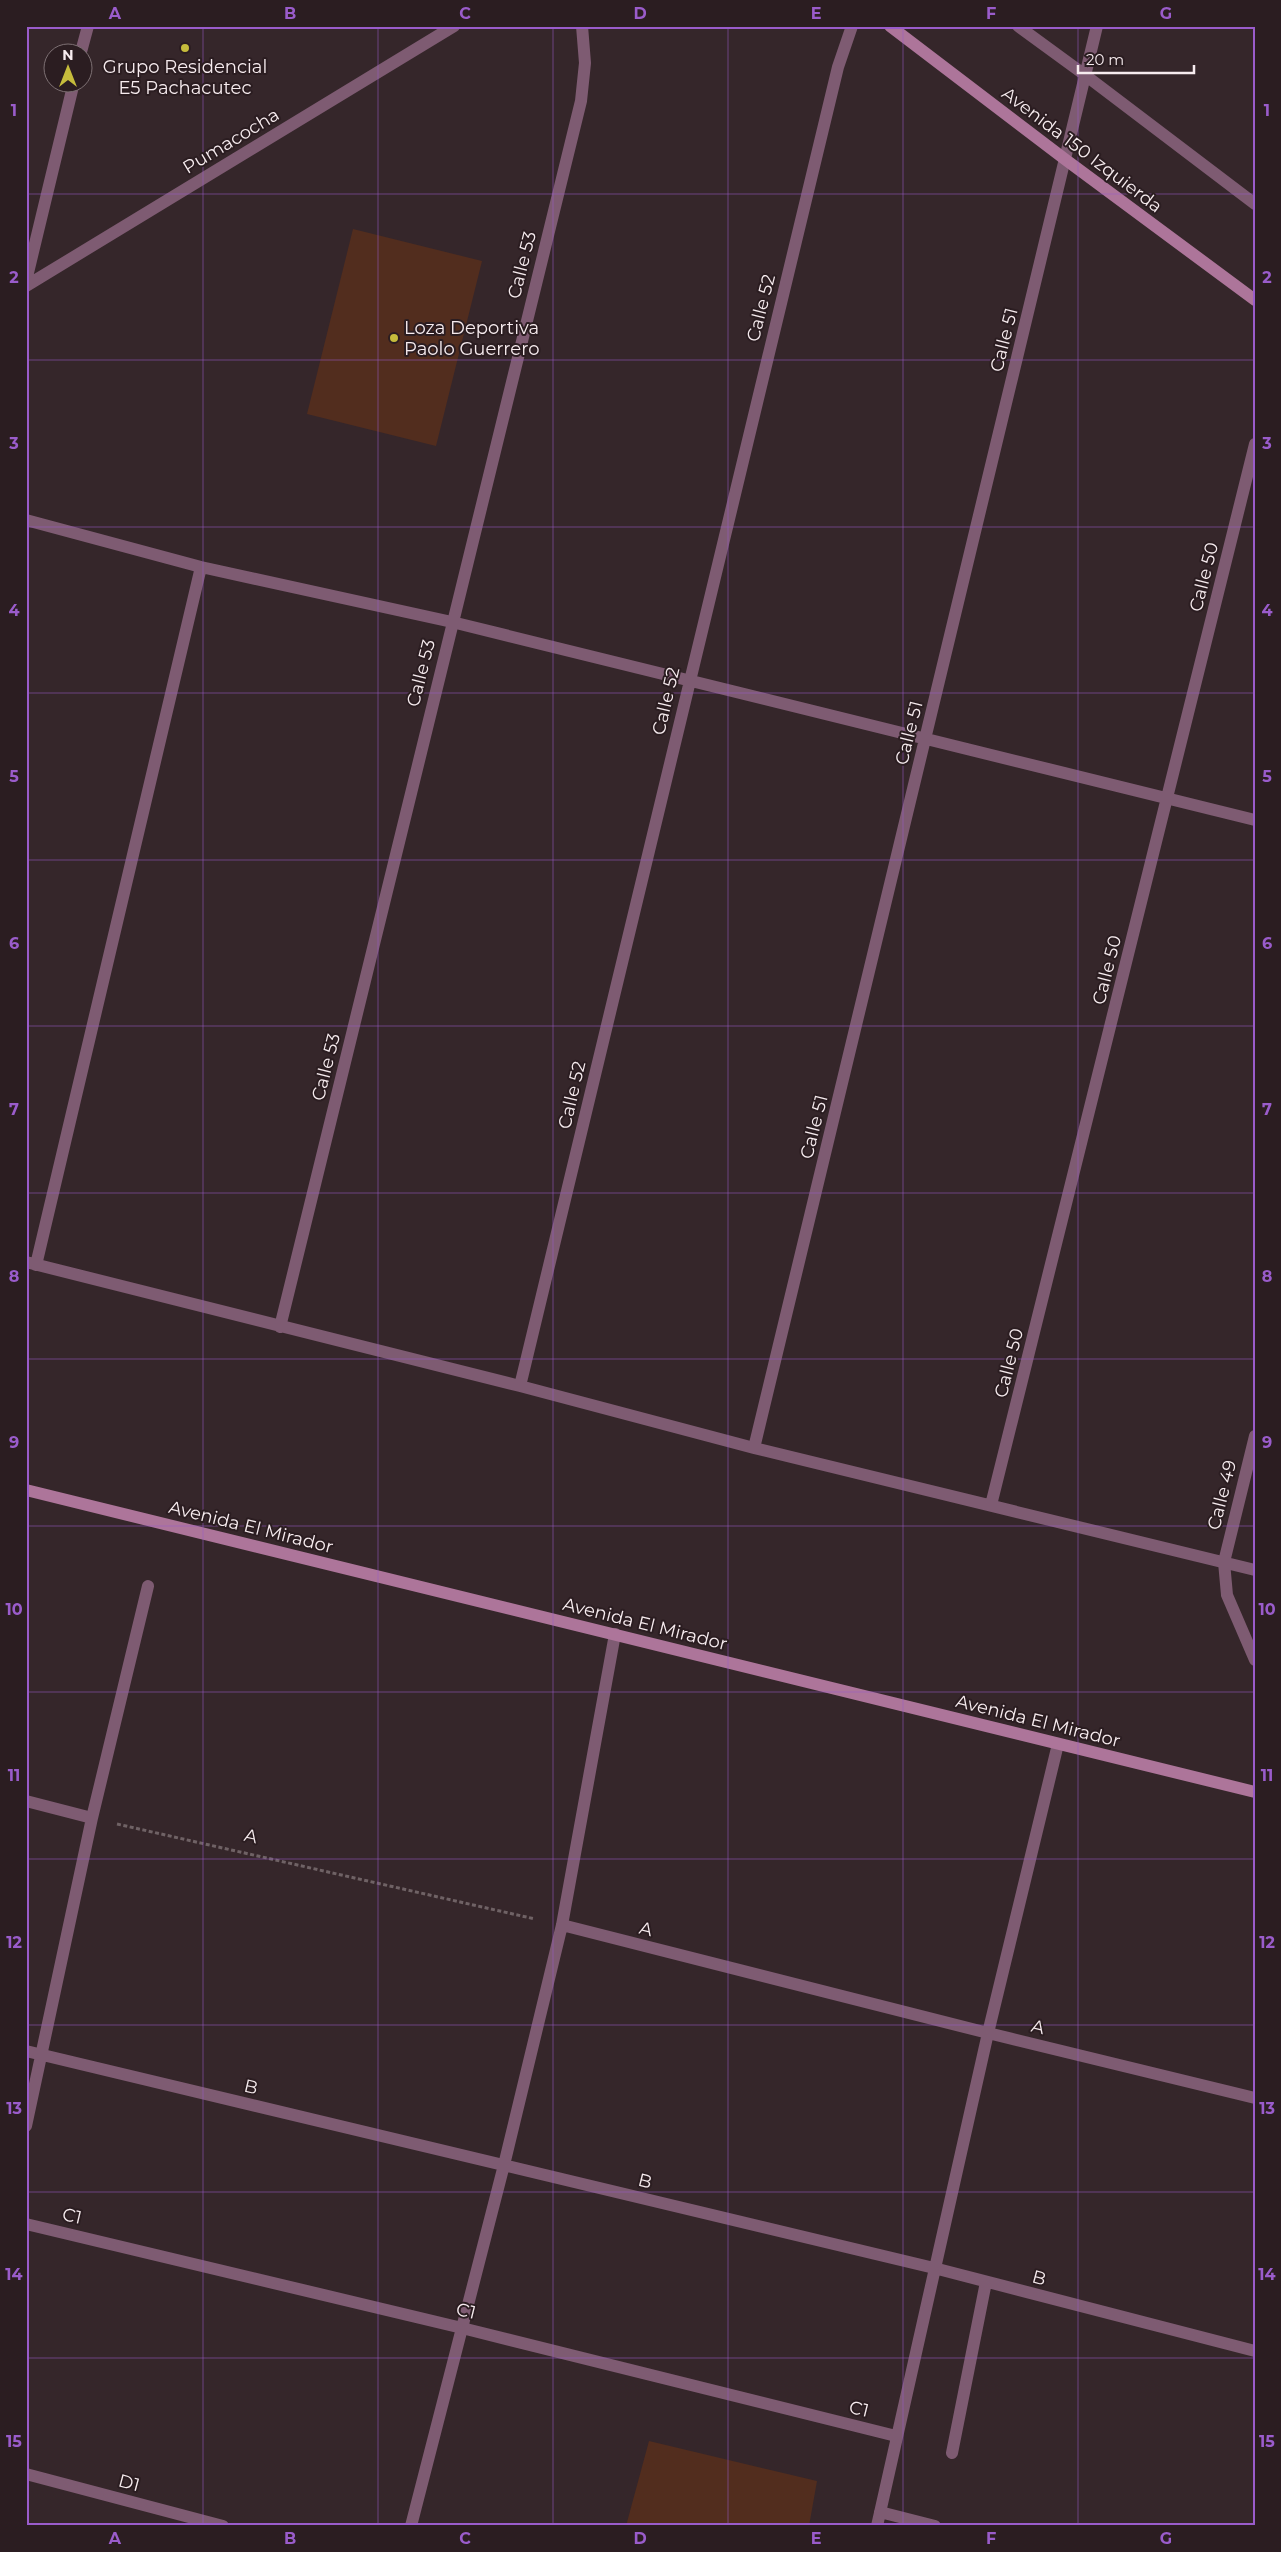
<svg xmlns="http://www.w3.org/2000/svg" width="1281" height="2552" viewBox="0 0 1281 2552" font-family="Montserrat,sans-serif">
<rect width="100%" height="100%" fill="#35262a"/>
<path fill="#522d1e" d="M353,229L482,261L436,446L307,414Z
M649,2441L817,2481L809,2526H626Z"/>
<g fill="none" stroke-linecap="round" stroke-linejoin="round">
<path stroke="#6f6265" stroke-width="3" stroke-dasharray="4 2.5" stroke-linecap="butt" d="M117,1824L535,1919"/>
<path stroke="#7e5b72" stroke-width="12" d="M1018,26L1085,75L1255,204
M81,52L88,26
M26,281L74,82
M26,286L454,26
M26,520L201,567L452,622L1255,820
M26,1262L520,1386L754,1448L1255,1570
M36,1265L201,567
M280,1327L581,101L585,63L582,26
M520,1386L838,67L852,26
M1255,1436L1224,1562L1227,1595L1255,1660
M754,1448L1097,26
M991,1505L1255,444
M26,1801L92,1818
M562,1925L988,2033L1255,2098
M26,2051L934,2268L1255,2351
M26,2126L92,1818L148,1586
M26,2224L462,2328L896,2436
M952,2453L986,2282
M26,2474L223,2526
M880,2512L935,2526
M411,2526L504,2165L562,1925L615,1634
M877,2526L988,2033L1058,1744"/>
<path stroke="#ad759a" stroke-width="12" d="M890,26L1066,160L1255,300
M26,1490L1255,1792"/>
</g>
<path fill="none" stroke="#9a5ccb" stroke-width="1" stroke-opacity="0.55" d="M203,26V2526M378,26V2526M553,26V2526M728,26V2526M903,26V2526M1078,26V2526M26,194H1255M26,360H1255M26,527H1255M26,693H1255M26,860H1255M26,1026H1255M26,1193H1255M26,1359H1255M26,1526H1255M26,1692H1255M26,1859H1255M26,2025H1255M26,2192H1255M26,2358H1255"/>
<g fill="#c6bc3c" stroke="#2b1d21" stroke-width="2">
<circle cx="185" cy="48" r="5"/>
<circle cx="394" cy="338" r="5"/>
</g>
<g text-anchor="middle" stroke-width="4" stroke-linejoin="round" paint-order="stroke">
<g font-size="18" fill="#f7ecef" stroke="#2b1d21">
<text x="185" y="73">Grupo Residencial<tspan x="185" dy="21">E5 Pachacutec</tspan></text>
<text x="404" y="334" text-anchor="start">Loza Deportiva<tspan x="404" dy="21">Paolo Guerrero</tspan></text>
</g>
<g font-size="18" fill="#f7ecef" stroke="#2b1d21">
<text transform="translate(231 141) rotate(-31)" y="6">Pumacocha</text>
<text transform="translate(1082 150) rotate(37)" y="6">Avenida 150 Izquierda</text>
<text transform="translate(522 265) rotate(-76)" y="6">Calle 53</text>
<text transform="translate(761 308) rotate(-76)" y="6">Calle 52</text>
<text transform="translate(1004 340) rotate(-76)" y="6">Calle 51</text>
<text transform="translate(1204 577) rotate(-76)" y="6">Calle 50</text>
<text transform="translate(421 673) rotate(-76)" y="6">Calle 53</text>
<text transform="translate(666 701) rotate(-77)" y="6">Calle 52</text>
<text transform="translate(909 733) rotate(-76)" y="6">Calle 51</text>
<text transform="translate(1107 970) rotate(-76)" y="6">Calle 50</text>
<text transform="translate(326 1067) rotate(-76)" y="6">Calle 53</text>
<text transform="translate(572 1095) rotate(-77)" y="6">Calle 52</text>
<text transform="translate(814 1127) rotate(-76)" y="6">Calle 51</text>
<text transform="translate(1009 1363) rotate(-76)" y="6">Calle 50</text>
<text transform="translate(1222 1495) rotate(-76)" y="6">Calle 49</text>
<text transform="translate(251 1527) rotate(14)" y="6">Avenida El Mirador</text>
<text transform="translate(645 1624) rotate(14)" y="6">Avenida El Mirador</text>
<text transform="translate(1038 1721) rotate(14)" y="6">Avenida El Mirador</text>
<text transform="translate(251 1836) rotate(13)" y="6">A</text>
<text transform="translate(646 1929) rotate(14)" y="6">A</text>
<text transform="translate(1038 2027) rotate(14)" y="6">A</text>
<text transform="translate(251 2087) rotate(13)" y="6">B</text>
<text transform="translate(645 2181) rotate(14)" y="6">B</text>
<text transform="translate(72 2216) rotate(13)" y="6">C1</text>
<text transform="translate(1039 2278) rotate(15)" y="6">B</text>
<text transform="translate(466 2311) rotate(14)" y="6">C1</text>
<text transform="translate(859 2409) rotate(14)" y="6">C1</text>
<text transform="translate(129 2483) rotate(15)" y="6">D1</text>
</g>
</g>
<rect width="1281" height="2552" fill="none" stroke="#2b1d21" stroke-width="55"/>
<g transform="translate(68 68)"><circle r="24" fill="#2b1d21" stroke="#7d7073"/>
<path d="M0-4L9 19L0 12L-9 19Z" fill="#c6bc3c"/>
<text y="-8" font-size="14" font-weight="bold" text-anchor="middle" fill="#f7ecef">N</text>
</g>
<path d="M1078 65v8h116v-8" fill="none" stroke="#f7ecef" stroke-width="2.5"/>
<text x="1086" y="65" font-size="15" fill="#f7ecef" stroke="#2b1d21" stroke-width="4" paint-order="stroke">20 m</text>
<rect x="28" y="28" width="1226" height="2496" fill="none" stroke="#9a5ccb" stroke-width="2"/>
<g font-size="16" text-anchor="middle" font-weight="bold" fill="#9a5ccb">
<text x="115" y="19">A</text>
<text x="290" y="19">B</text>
<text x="465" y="19">C</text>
<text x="640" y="19">D</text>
<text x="816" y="19">E</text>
<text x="991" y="19">F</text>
<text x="1166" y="19">G</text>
<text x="14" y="116">1</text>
<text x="1267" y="116">1</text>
<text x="14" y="283">2</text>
<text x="1267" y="283">2</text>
<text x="14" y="449">3</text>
<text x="1267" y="449">3</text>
<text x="14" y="616">4</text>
<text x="1267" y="616">4</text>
<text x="14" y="782">5</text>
<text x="1267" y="782">5</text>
<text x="14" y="949">6</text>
<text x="1267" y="949">6</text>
<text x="14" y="1115">7</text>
<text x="1267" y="1115">7</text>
<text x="14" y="1282">8</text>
<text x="1267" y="1282">8</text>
<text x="14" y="1448">9</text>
<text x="1267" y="1448">9</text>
<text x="14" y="1615">10</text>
<text x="1267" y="1615">10</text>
<text x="14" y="1781">11</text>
<text x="1267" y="1781">11</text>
<text x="14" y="1948">12</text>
<text x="1267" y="1948">12</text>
<text x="14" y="2114">13</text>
<text x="1267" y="2114">13</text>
<text x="14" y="2280">14</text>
<text x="1267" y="2280">14</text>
<text x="14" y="2447">15</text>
<text x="1267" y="2447">15</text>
<text x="115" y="2544">A</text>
<text x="290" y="2544">B</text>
<text x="465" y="2544">C</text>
<text x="640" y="2544">D</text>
<text x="816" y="2544">E</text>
<text x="991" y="2544">F</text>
<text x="1166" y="2544">G</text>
</g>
</svg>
